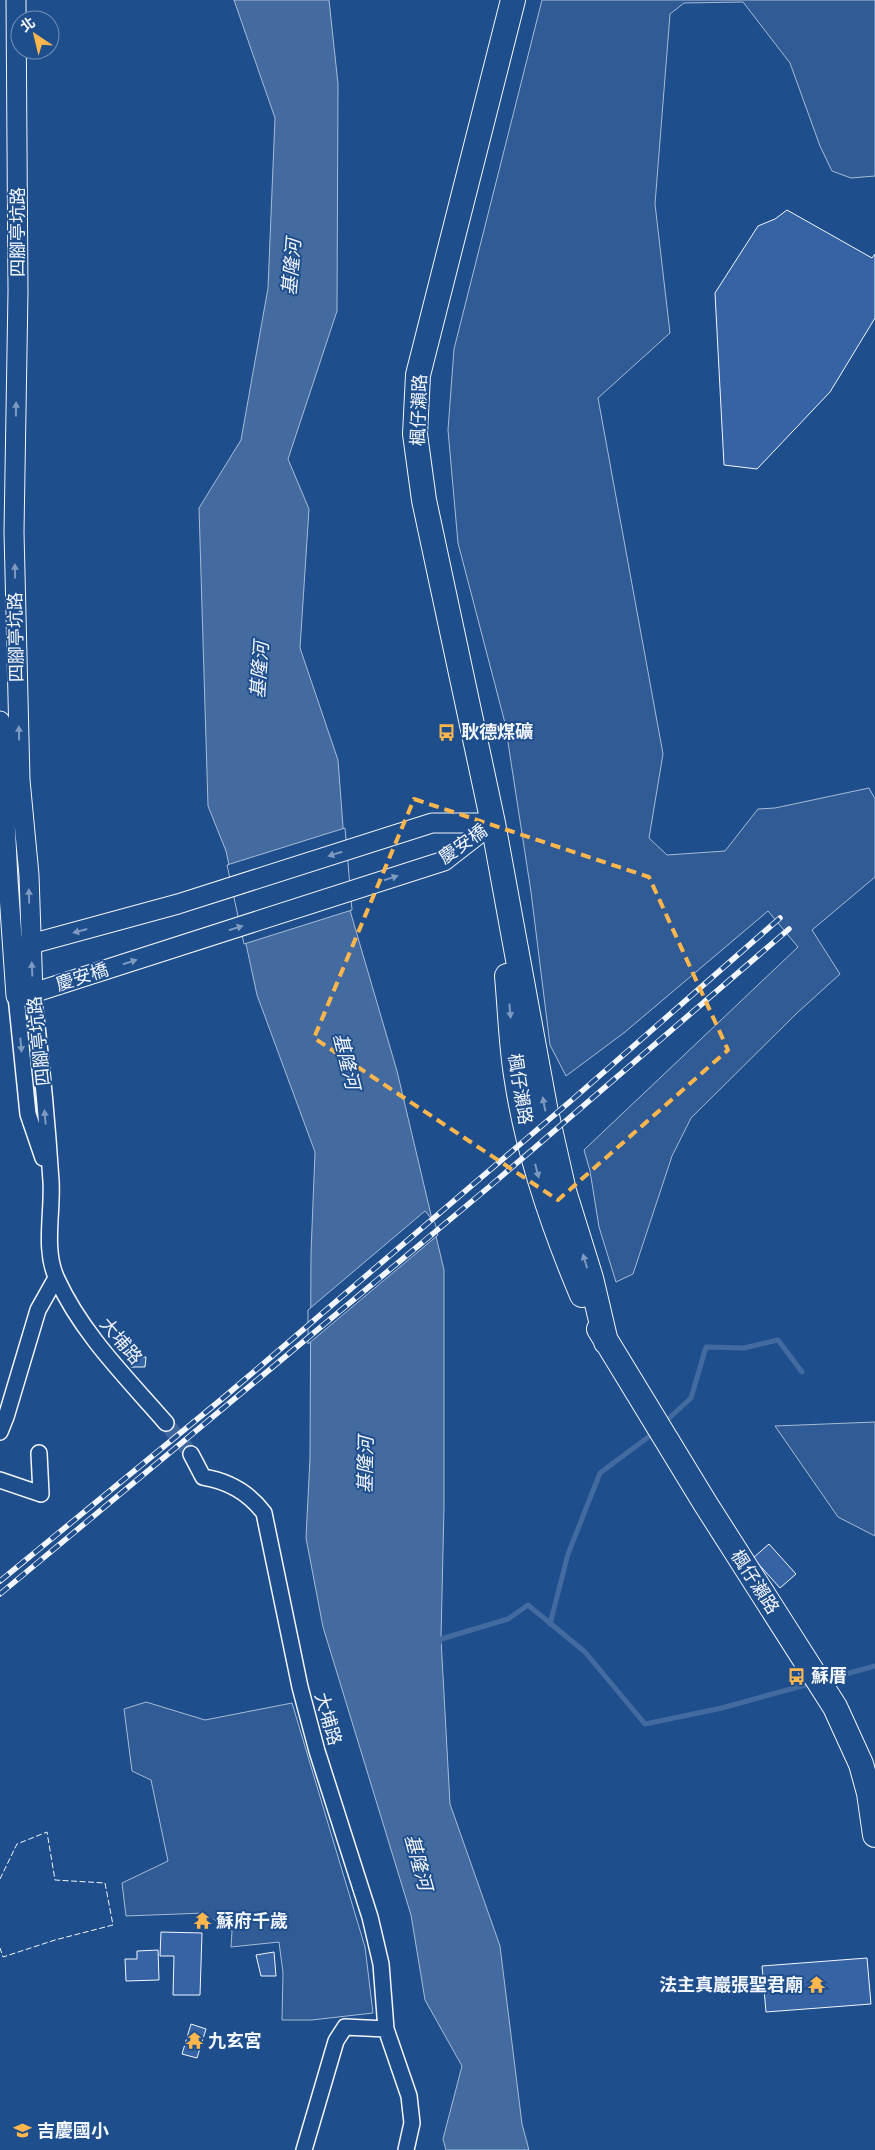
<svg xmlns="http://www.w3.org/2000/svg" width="875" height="2150" viewBox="0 0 875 2150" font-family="Jost,'Noto Sans TC',sans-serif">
<rect width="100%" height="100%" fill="#1f4e8c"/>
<path fill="#305b95" stroke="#a8bbd7" d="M542,0H875V176L851,178L832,171L820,146L790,63L743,2L684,3L670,14L655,204L670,333L598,398L663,754L649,838L667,855L725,851L758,809L775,808L869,788L875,799V877L812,930L840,974L797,1013L691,1118L672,1156L633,1274L616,1282L599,1227L590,1171L584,1150L798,947L768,911L625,1032L566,1076L550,1045L531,892L505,723L458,543L448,430L454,349Z
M875,1422V1536L838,1517L775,1426Z
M146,1702L205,1720L292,1703L365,1947L373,2013L312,2020H282L283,1973L279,1942L231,1947L232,1931L204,1913L126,1916L122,1883L168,1861L151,1780L132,1771L124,1709Z"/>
<path fill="#446ba0" stroke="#a8bbd7" d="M234,0H329L338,84L337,311L288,459L309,509L300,648L338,760L349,907L397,1071L444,1270V1507L441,1639L450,1804L500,1946L522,2124L529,2150H446L443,2139L462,2066L425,2000L411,1915L323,1627L306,1538L310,1458L311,1253L315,1152L257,995L226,851L208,806L199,508L241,440L268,288L275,118Z"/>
<path fill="#1f4e8c" stroke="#a8bbd7" d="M345,828L352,910L244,944L227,865Z
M425,1211L435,1223L438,1235L308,1344V1310Z"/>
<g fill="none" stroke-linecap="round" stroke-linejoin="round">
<path stroke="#446ba0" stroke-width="5" d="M666,1421L691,1398L706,1347L744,1348L778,1340L802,1372
M550,1624L568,1554L600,1473L651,1435
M438,1645L441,1639L508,1619L528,1605L585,1652L645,1724L722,1708L809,1684
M828,1679L875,1666"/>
</g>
<path fill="#3563a3" stroke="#f2f6ff" d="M787,210L872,258L875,254V318L830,392L757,469L724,465L715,293L758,226L775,219Z
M131,1357H146L145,1367H131Z
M769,1544L796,1574L780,1588L753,1558Z
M161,1932L202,1933L200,1995H173L174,1956H160Z
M158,1950L159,1980L126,1981L125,1959H137V1951Z
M274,1952L276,1976H261L256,1955Z
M867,1958L871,2004L766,2012L762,1966Z
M191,2024L206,2029L197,2058L182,2054Z"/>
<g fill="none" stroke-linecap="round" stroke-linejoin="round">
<path stroke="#3f679d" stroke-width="15" stroke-dasharray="15 8" stroke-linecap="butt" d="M166,1423L191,1454"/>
<defs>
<path id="minor" d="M33,993C41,1056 47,1119 51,1181C53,1212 43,1250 57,1279C82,1334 127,1378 166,1423
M16,996L28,1114L43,1158
M0,1432L6,1417L38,1310L56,1278
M191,1454L203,1477C228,1481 249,1493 264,1513L300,1687L317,1751L370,1917L381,1964L386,2029L409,2096L412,2123L406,2150
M0,1480L41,1494L39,1453
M304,2150L336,2041L345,2027L386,2029"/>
<path id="tertiary" d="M16,0L18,291L14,532L20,780L29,875L33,993
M0,721L8,880L16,996L33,993L444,861L493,823
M20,947L178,904L432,823H493"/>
<path id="primary" d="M513,0L418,375L415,434L424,500L493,823L545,1107L564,1191L591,1278L606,1342
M507,976C510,1009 511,1043 516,1075C527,1151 552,1224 582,1295
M599,1329L705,1503L835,1707L861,1764L869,1793L875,1835"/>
</defs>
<use href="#minor" stroke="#f2f6ff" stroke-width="18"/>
<use href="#tertiary" stroke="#f2f6ff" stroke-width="21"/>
<use href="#primary" stroke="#f2f6ff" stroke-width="26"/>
<use href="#minor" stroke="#1f4e8c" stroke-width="15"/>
<use href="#tertiary" stroke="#1f4e8c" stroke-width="19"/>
<use href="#primary" stroke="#1f4e8c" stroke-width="24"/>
<defs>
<path id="rail" d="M0,1581L223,1398L573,1099L780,918
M0,1594L489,1187L789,929"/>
</defs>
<use href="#rail" stroke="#f2f6ff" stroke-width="5.5"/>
<use href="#rail" stroke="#1f4e8c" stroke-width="4" stroke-dasharray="11" stroke-linecap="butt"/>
<path stroke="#f2f6ff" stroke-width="1" stroke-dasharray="6 2.5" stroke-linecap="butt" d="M0,1879L17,1844L47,1832L55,1880L105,1883L113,1925L55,1940L3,1957L0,1948"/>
</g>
<defs><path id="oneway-solid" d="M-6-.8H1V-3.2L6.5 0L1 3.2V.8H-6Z" transform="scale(1.25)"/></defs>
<g fill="#7e9ac0">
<use href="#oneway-solid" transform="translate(16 409) rotate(-89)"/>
<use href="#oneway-solid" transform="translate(15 571) rotate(-91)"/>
<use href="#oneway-solid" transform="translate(19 733) rotate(-91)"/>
<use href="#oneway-solid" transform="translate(335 854) rotate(162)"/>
<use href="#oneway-solid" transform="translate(391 878) rotate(-18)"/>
<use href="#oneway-solid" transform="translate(29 896) rotate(-91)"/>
<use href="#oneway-solid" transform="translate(236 928) rotate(-18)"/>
<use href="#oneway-solid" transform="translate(80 931) rotate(165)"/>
<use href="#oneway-solid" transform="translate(130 962) rotate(-18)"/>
<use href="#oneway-solid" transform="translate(32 969) rotate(-93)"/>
<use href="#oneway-solid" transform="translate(510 1011) rotate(85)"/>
<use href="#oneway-solid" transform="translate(21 1045) rotate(84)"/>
<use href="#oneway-solid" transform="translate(544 1104) rotate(-101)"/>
<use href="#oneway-solid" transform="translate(45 1117) rotate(-95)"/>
<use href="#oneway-solid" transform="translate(537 1171) rotate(75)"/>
<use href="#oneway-solid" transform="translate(585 1261) rotate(-107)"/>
</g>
<path fill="none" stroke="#ffb74d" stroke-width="4" stroke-dasharray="10 6" stroke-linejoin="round" d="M414,799L649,877L728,1050L558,1200L314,1038Z"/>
<defs>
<symbol id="bus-bare" viewBox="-9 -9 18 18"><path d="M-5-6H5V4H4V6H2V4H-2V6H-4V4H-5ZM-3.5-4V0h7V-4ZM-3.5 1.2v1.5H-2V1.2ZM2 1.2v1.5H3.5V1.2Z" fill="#ffb74d" stroke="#1f4e8c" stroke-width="2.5" paint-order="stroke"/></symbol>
<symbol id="temple-bare" viewBox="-9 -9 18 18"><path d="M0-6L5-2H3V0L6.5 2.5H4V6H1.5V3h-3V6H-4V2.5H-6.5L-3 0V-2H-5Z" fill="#ffb74d" stroke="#1f4e8c" stroke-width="2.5" paint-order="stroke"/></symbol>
<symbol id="school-bare" viewBox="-9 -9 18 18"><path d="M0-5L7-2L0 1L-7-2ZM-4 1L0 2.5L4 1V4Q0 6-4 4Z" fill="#ffb74d" stroke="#1f4e8c" stroke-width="2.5" paint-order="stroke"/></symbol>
</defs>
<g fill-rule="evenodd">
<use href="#bus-bare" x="434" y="720" width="25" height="25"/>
<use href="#bus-bare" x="784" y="1664" width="25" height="25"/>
<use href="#temple-bare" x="190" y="1908" width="25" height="25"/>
<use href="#temple-bare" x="804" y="1972" width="25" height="25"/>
<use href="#temple-bare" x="182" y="2028" width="25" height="25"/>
<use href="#school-bare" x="10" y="2118" width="25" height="25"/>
</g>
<g text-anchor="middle" stroke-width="4" stroke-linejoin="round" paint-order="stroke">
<g font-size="18" fill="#f2f6ff" stroke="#1f4e8c">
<text transform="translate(18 232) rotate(-90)" y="6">四腳亭坑路</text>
<text transform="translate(419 410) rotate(-88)" y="6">楓仔瀨路</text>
<text transform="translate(16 637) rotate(-91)" y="6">四腳亭坑路</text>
<text transform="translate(463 844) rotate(-35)" y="6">慶安橋</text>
<text transform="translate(82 977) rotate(-18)" y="6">慶安橋</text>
<text transform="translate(39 1041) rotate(-96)" y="6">四腳亭坑路</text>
<text transform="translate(520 1089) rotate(81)" y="6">楓仔瀨路</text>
<text transform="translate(121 1341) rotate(50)" y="6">大埔路</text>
<text transform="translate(755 1582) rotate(57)" y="6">楓仔瀨路</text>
<text transform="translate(328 1719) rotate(74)" y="6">大埔路</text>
</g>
<g font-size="18" font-weight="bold" fill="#f2f6ff" stroke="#1f4e8c" text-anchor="start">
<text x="461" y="738">耿德煤礦</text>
<text x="811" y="1682">蘇厝</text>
<text x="216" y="1927">蘇府千歲</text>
<text x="803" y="1991" text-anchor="end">法主真巖張聖君廟</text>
<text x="208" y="2047">九玄宮</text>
<text x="37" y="2137">吉慶國小</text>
</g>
<g font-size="19" font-style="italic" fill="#f2f6ff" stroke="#1f4e8c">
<text transform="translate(291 267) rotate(-85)" y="7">基隆河</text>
<text transform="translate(259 670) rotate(-86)" y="7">基隆河</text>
<text transform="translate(347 1061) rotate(76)" y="7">基隆河</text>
<text transform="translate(365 1465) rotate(-89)" y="7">基隆河</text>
<text transform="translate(419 1862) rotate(75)" y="7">基隆河</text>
</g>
</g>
<g transform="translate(35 35) rotate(325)"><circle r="24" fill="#1f4e8c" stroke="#7391ba"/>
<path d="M0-4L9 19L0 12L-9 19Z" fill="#ffb74d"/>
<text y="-8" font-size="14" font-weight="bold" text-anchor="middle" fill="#f2f6ff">北</text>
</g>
</svg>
